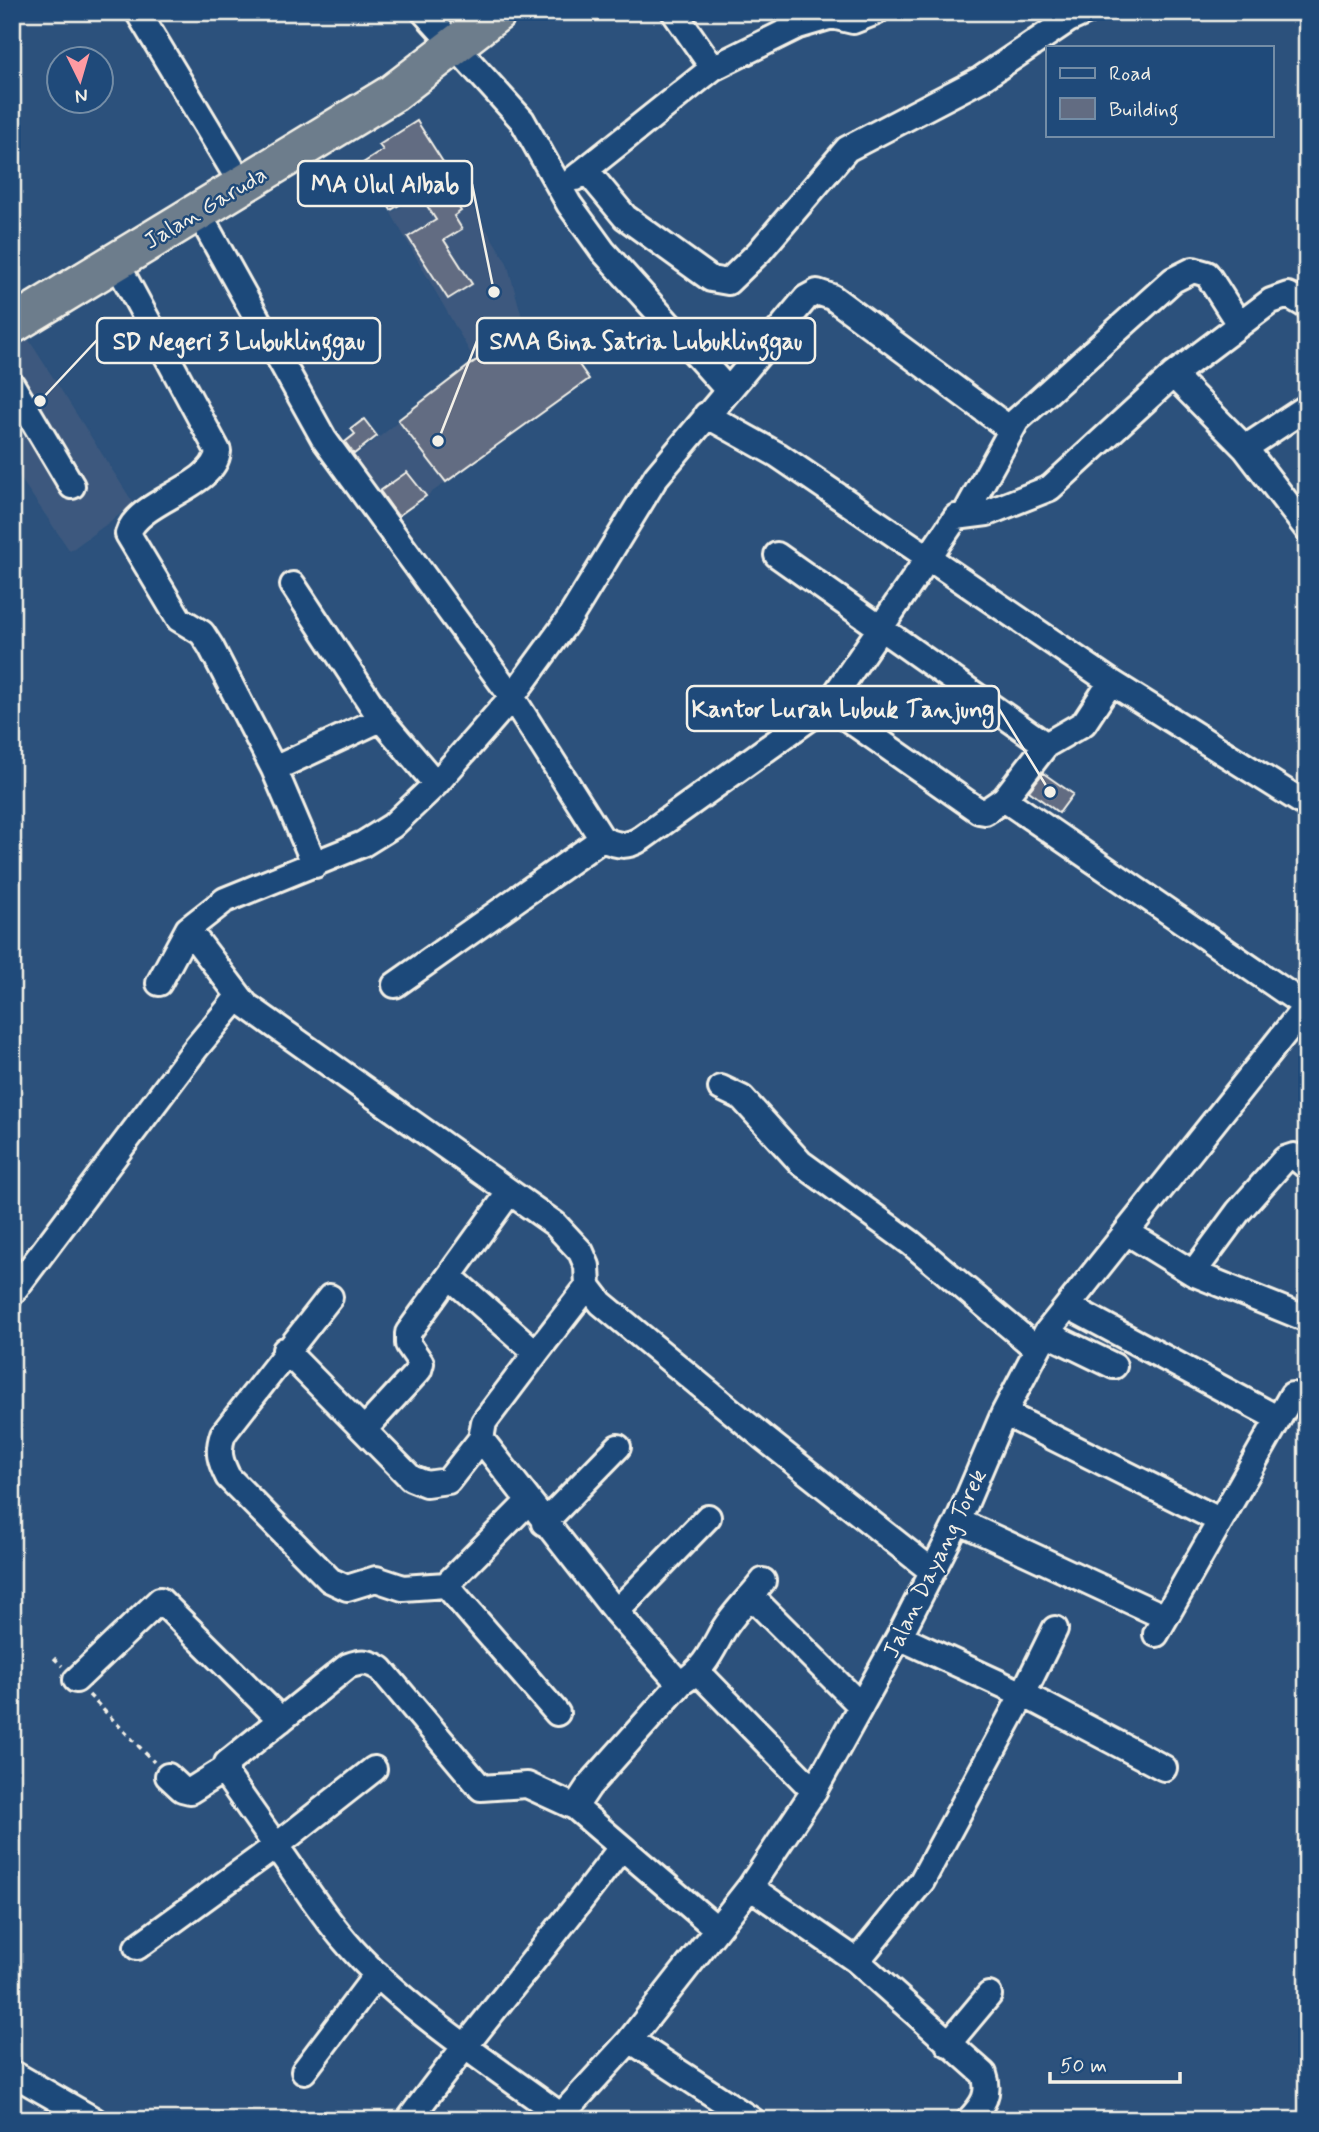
<svg xmlns="http://www.w3.org/2000/svg" width="1319" height="2132" viewBox="0 0 1319 2132" font-family="Mynerve,sans-serif">
<rect width="100%" height="100%" fill="#2c517c"/>
<filter id="ink" filterUnits="userSpaceOnUse"><feTurbulence type="fractalNoise" baseFrequency=".0143" numOctaves="2"/><feDisplacementMap in="SourceGraphic" scale="14" xChannelSelector="R" yChannelSelector="G"/><feConvolveMatrix kernelMatrix="1 2 1 2 8 2 1 2 1" color-interpolation-filters="sRGB"/></filter>
<g filter="url(#ink)">
<path fill="#3c597e" d="M453,175L507,263L529,342L556,333L589,379L392,521L349,461L475,361L391,213Z
M22,329L134,504L70,551L12,466V336Z"/>
<path fill="#626c82" stroke="#f4f1e8" stroke-width="2" d="M417,121L450,173L441,179L461,211L454,216L462,229L444,240L472,284L448,299L408,237L436,220L419,193L391,210L363,163L383,150L379,145Z
M560,338L589,379L446,482L398,420L475,361L529,342L533,357Z
M364,419L377,436L354,454L345,442L355,434L351,429Z
M407,472L426,496L398,516L380,491Z
M1043,773L1073,794L1059,813L1029,791Z"/>
<g fill="none" stroke-linecap="round" stroke-linejoin="round">
<defs>
<path id="minor" d="M138,12L242,185
M424,12L522,120L569,204L603,251L727,389
M674,12L713,68
M586,170L625,217L711,279L728,282L759,252L847,149L981,79L1068,20L1086,12
M575,178L713,68L798,26L832,16L853,21L876,12
M198,212L324,439L512,697L602,839C618,846 627,848 642,838L828,705L956,517L987,513L1050,488L1173,375L1271,301L1288,295L1307,306
M115,260L218,451C215,488 137,500 128,534L179,619L202,633L211,647L274,769L315,865
M1173,375L1245,448L1307,529
M12,385L72,486
M706,415L778,455L1111,682L1307,805
M1245,448L1307,407
M964,516L1017,420L1173,280L1193,270L1207,274L1239,324
M777,555L1046,745
M293,585L381,719L436,784
M828,705L979,811L985,812L1004,799L1046,745L1084,723L1111,682
M274,769L381,719
M1004,799L1306,1006
M188,929L246,1005L555,1224L581,1252L587,1266L588,1286L601,1303L764,1438L932,1571
M159,983L188,929L225,900L363,844L392,826L436,784L512,697L569,619L656,477L806,298L817,292L832,297L1010,429
M395,985L602,839
M721,1088L742,1098L801,1163L911,1243L1037,1349
M509,1193L449,1276L536,1353L484,1422L481,1439L616,1612L680,1684L589,1786L575,1807
M1128,1233L1193,1273L1307,1319
M1193,1273L1238,1212L1285,1159L1294,1156L1307,1167
M12,1293L196,1048L239,996
M330,1297L223,1434C217,1452 220,1461 228,1477L330,1580L347,1588L376,1579L403,1588L446,1585L528,1502
M1068,1306L1277,1418
M1046,1333L1114,1366
M285,1350L411,1478L426,1484L448,1481L481,1439
M536,1353L588,1286
M1004,1413L1219,1520
M364,1430L419,1370L421,1363L408,1344V1333L449,1276
M958,1521L1165,1617
M544,1523L618,1447
M446,1585L557,1713
M751,1596L861,1706
M616,1612L708,1517
M1156,1634L1292,1395
M899,1637L1023,1694L1164,1768
M698,1672L814,1791
M76,1680L160,1600L281,1720
M684,1681C704,1668 710,1654 721,1634C731,1615 750,1598 763,1581
M374,1769L276,1846C299,1878 320,1912 345,1941C399,2005 492,2065 560,2115
M168,1776L182,1789L190,1791L225,1769
M750,1887L857,1961L984,2074C991,2094 983,2105 969,2120
M137,1947L276,1846L227,1776V1763L348,1666C362,1661 368,1661 381,1669L481,1788L527,1785L575,1807L717,1929
M857,1961L922,1881L1023,1694L1055,1629
M630,2040L752,2120
M948,2044L989,1995
M304,2071L377,1974
M12,2073L94,2120
M409,2120C477,2027 552,1941 620,1849
M557,2120L630,2040L717,1929L750,1887L814,1791L899,1637L958,1521L1004,1413L1046,1333L1307,1005"/>
<path id="highway" d="M12,325L393,93L498,12"/>
</defs>
<use href="#minor" stroke="#f4f1e8" stroke-width="30"/>
<use href="#highway" stroke="#f4f1e8" stroke-width="42"/>
<path stroke="#f4f1e8" stroke-width="3.5" stroke-dasharray="5 5" stroke-linecap="butt" d="M54,1658L62,1666
M89,1695L154,1762"/>
<use href="#minor" stroke="#1f4a7a" stroke-width="24"/>
<use href="#highway" stroke="#6d7d8c" stroke-width="37"/>
</g>
</g>
<g text-anchor="middle" stroke-width="5" stroke-linejoin="round" paint-order="stroke">
<g font-size="23" fill="#f4f1e8" stroke="#1f4a7a">
<text transform="translate(205 207) rotate(-31)" y="8">Jalan Garuda</text>
<text transform="translate(934 1563) rotate(-64)" y="8">Jalan Dayang Torek</text>
</g>
</g>
<path fill="none" stroke="#f4f1e8" stroke-width="2.5" d="M494 292L472 184M40 401L97 340M438 441L477 341M1050 792L999 709"/>
<g fill="#f4f1e8" stroke="#1f4a7a" stroke-width="2.5">
<circle cx="494" cy="292" r="7"/>
<circle cx="40" cy="401" r="7"/>
<circle cx="438" cy="441" r="7"/>
<circle cx="1050" cy="792" r="7"/>
</g>
<g fill="#1f4a7a" stroke="#f4f1e8" stroke-width="2.5">
<rect x="298" y="161" width="174" height="45" rx="7"/>
<rect x="97" y="318" width="283" height="45" rx="7"/>
<rect x="477" y="318" width="338" height="45" rx="7"/>
<rect x="687" y="686" width="312" height="45" rx="7"/>
</g>
<g font-size="24" text-anchor="middle" font-weight="bold" fill="#f4f1e8">
<text x="385" y="192">MA Ulul Albab</text>
<text x="239" y="349">SD Negeri 3 Lubuklinggau</text>
<text x="646" y="349">SMA Bina Satria Lubuklinggau</text>
<text x="843" y="717">Kantor Lurah Lubuk Tanjung</text>
</g>
<rect width="1319" height="2132" fill="none" stroke="#1f4a7a" stroke-width="42"/>
<rect x="21" y="21" width="1277" height="2090" fill="none" stroke="#f4f1e8" stroke-width="2.5" filter="url(#ink)"/>
<rect x="1046" y="46" width="228" height="91" fill="#1f4a7a" stroke="#748da6" stroke-width="2"/>
<rect x="1060" y="68" width="35" height="10" fill="#1f4a7a" stroke="#748da6" stroke-width="2"/>
<text x="1109" y="80" font-size="21" fill="#f4f1e8">Road</text>
<rect x="1060" y="98" width="35" height="21" fill="#626c82" stroke="#748da6" stroke-width="2"/>
<text x="1109" y="116" font-size="21" fill="#f4f1e8">Building</text>
<g transform="translate(80 80) rotate(175)"><circle r="33" fill="#1f4a7a" stroke="#748da6" stroke-width="2"/>
<path d="M0-5L12 26L0 18L-12 26Z" fill="#ff9aa2"/>
<text y="-10" font-size="19" font-weight="bold" text-anchor="middle" fill="#f4f1e8">N</text>
</g>
<path d="M1050 2072v10h130v-10" fill="none" stroke="#f4f1e8" stroke-width="3.5"/>
<text x="1060" y="2072" font-size="21" fill="#f4f1e8" stroke="#1f4a7a" stroke-width="5" paint-order="stroke">50 m</text>
</svg>
